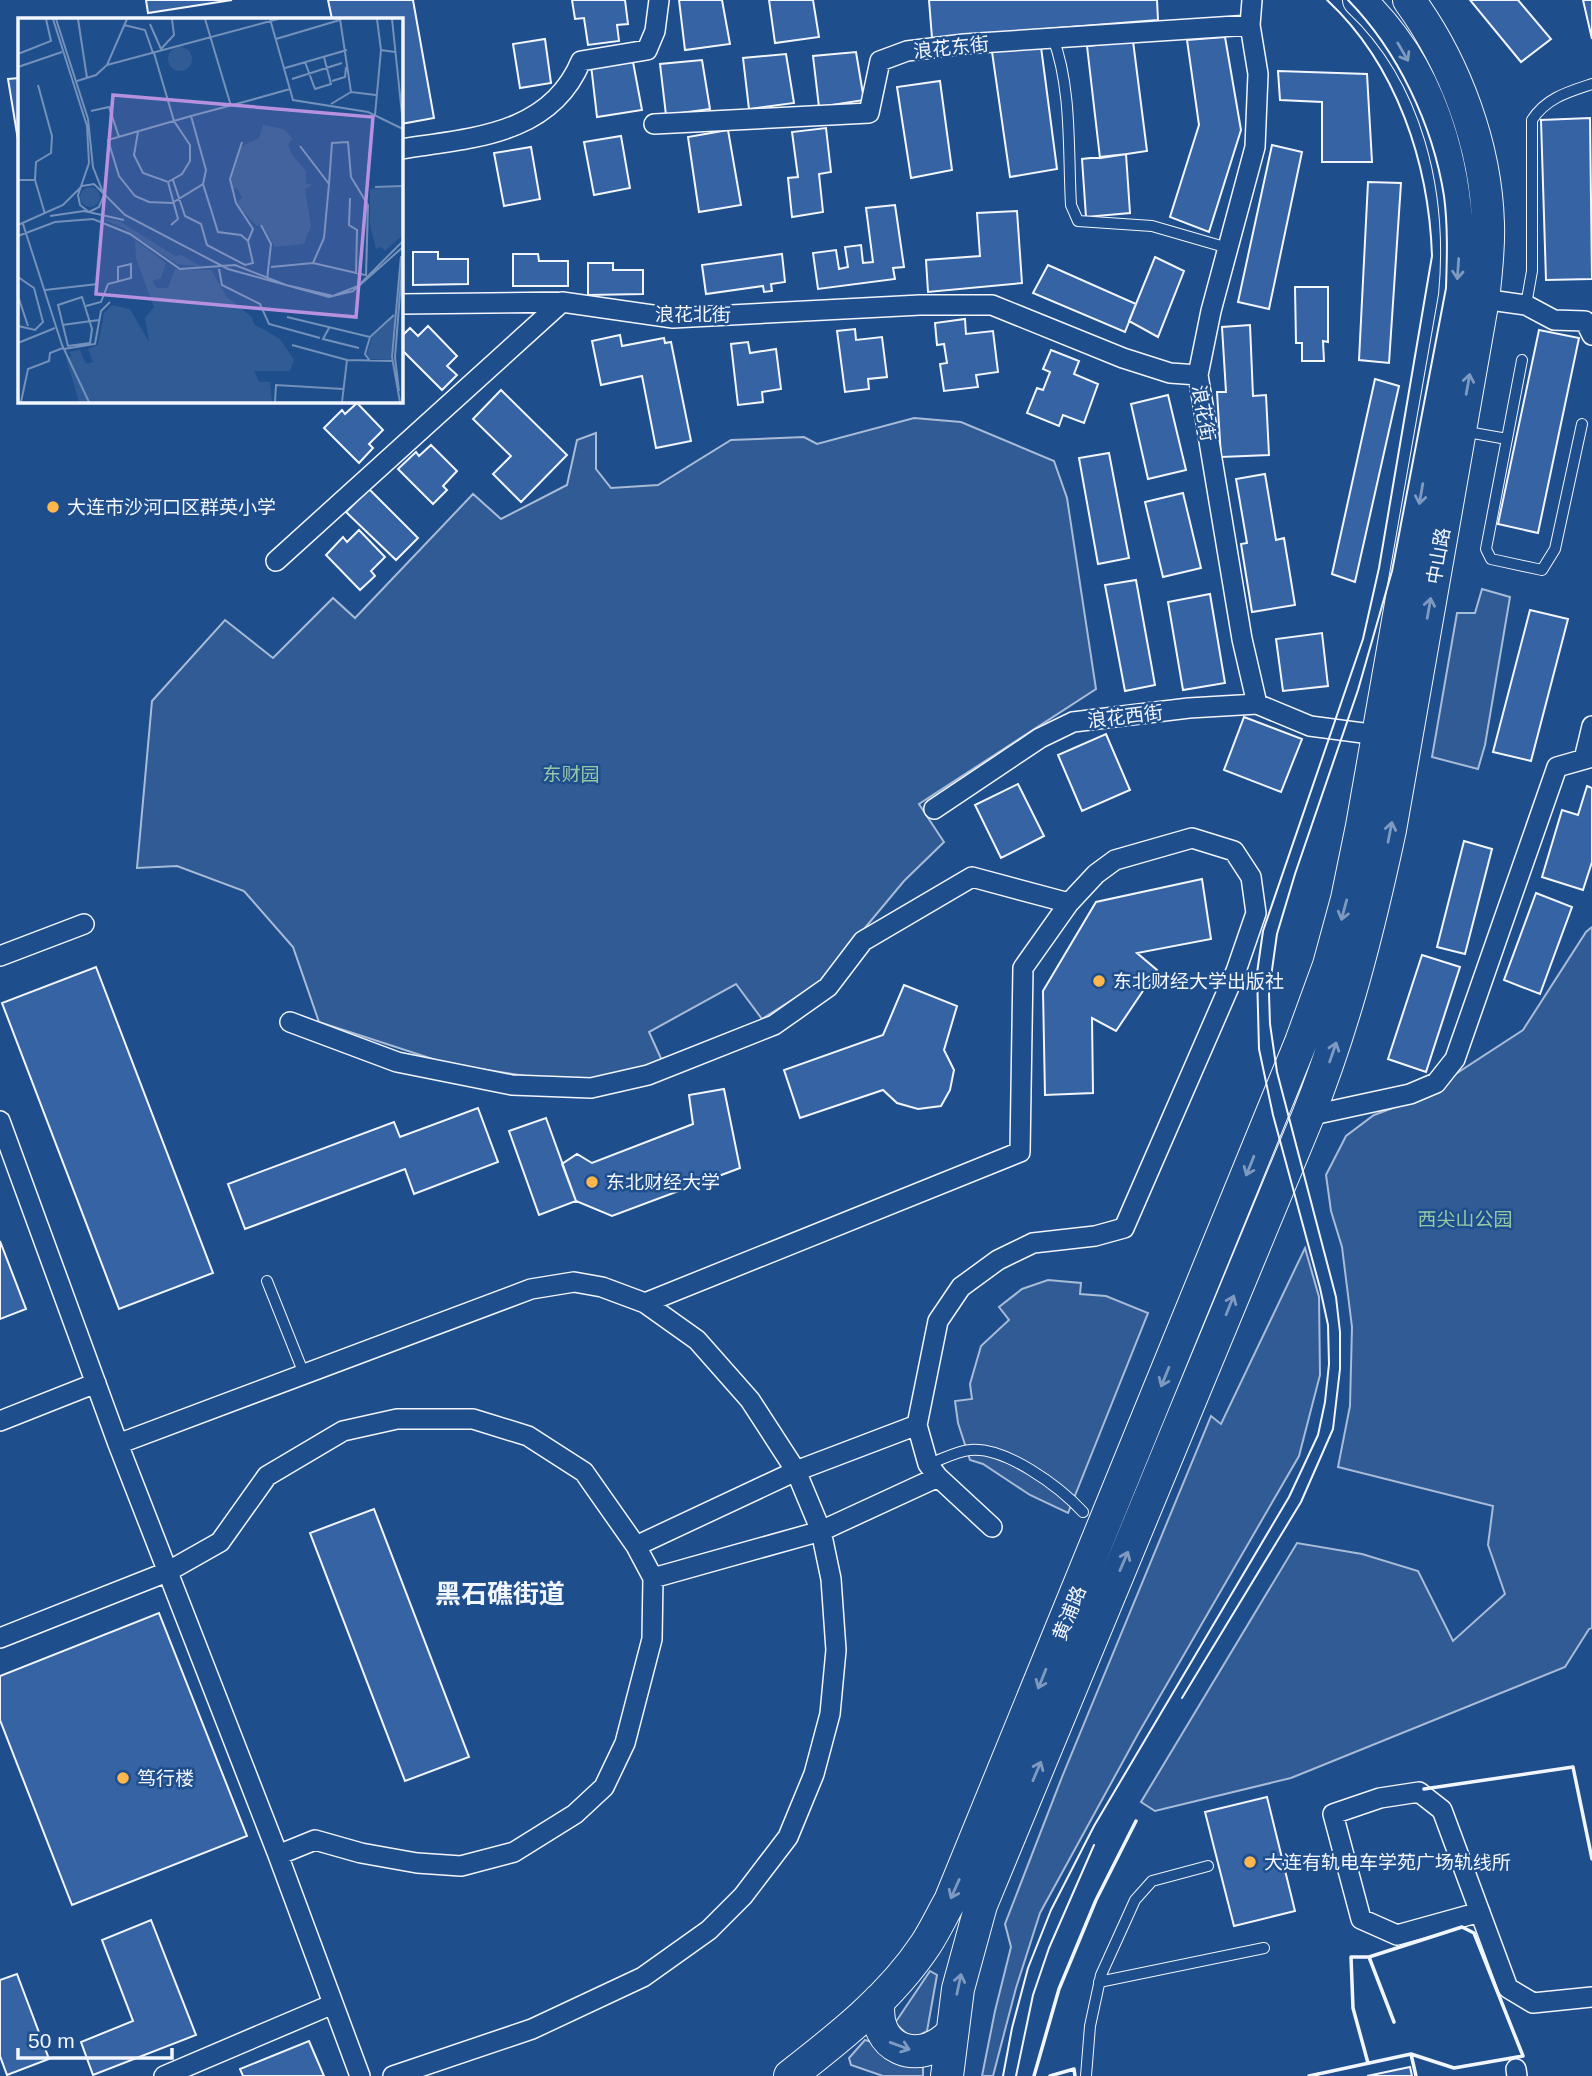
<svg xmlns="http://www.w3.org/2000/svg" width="1592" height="2076" viewBox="0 0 1592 2076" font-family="Helvetica,'Noto Sans SC',sans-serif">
<rect width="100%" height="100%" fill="#1f4e8c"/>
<path fill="#305b95" stroke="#a8bbd7" stroke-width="2" d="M914,418L961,422L1054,461L1067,498L1096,689L919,804L944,842L904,881L819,983L762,1019L736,984L649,1032L664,1065L613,1077L552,1080L448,1064L319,1022L293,947L244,891L177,866L137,868L152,701L225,620L273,658L333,598L355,618L473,494L501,519L567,485L577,440L596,433V469L611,488L658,485L731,440L804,437L817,444Z
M1482,589L1510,597L1485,745L1478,769L1432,757L1457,613H1475Z
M1592,927V1628L1589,1629L1565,1667L1291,1778L1155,1811L1141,1802L1297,1543L1362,1554L1418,1571L1453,1641L1505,1594L1488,1545L1493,1506L1338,1467L1350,1406L1352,1327L1342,1247L1331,1211L1326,1175L1346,1136L1374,1115L1417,1099L1523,1030L1586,932Z
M1305,1248L1319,1297L1320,1375L1299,1456L1138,1734L1040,1913L1016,1988L993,2076H982L995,2011L1011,1947L1005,1924L1062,1777L1211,1416L1221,1424Z
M1048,1280L1081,1283L1080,1294L1106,1296L1148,1313L1068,1513L1030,1495L983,1464L970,1460L958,1423L955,1401L972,1399L970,1384L981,1346L1009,1320L999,1307L1022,1289Z
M930,1971L937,1975L927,2031L918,2036H909L895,2023Z
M865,2040L876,2043L923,2064V2076H883L851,2065L849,2058Z"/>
<path fill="#3563a3" stroke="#f2f6ff" stroke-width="2" d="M146,0H232L148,13Z
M328,0H413L434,118L401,124V19H332Z
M572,0H625L628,24L617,25L619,41L588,45L584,18L575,19Z
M679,0H722L730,44L685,50Z
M769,0H813L819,37L775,43Z
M929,0H1157L1158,20L932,38Z
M1470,0H1518L1551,39L1521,62Z
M1583,0H1592V39Z
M1225,37L1241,130L1209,232L1170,217L1199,125L1187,40Z
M545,39L551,83L520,88L513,44Z
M1133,41L1147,151L1100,158L1087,46Z
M1041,47L1057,169L1010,177L992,52Z
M856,52L864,100L819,107L813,56Z
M786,54L794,103L749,109L743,58Z
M702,60L710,109L666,115L660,64Z
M633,62L642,110L597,117L591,65Z
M1278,71L1367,74L1372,162H1322V102L1280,100Z
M19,78V146L8,79Z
M940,81L952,170L911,178L897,87Z
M1590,118L1592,279L1546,280L1541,120Z
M826,128L831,172L819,174L823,212L792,217L788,178L798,177L792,132Z
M728,130L741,205L699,212L688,137Z
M621,136L630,188L594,195L584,142Z
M1272,145L1302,152L1269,309L1238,302Z
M531,147L540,199L504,206L494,153Z
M1126,154L1130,213L1086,217L1082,159Z
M1368,182L1401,183L1389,363L1359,360Z
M895,205L904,267L893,268L895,279L818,289L813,253L836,250L839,269L848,267L845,247L861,245L863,263L873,262L866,208Z
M1017,211L1022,283L928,292L926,260L980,256L977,213Z
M413,252H438V259H468V284L413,285Z
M513,254H538L539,261H568V286H513Z
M782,254L785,282L771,284L772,291L764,292L763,286L706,294L702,265Z
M1155,257L1184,271L1158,337L1129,321Z
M588,263H613V270H643V294L588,295Z
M1048,265L1136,304L1125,332L1033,293Z
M1295,287H1328V342L1323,341L1324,361H1302V343H1296Z
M965,319L966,334L993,331L998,372L976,375L978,387L944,391L940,364L947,363L944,344L937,345L935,323Z
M1250,325L1253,396L1266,395L1269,455L1221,457L1217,392H1226L1222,327Z
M428,326L457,356L447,366L457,375L442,390L401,349V337L410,328L418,336Z
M855,329L856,340L882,337L887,377L868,379L869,389L845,392L837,331Z
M1539,330L1579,338L1538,533L1498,524Z
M620,335L622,346L664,338L665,343L671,342L691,441L656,448L642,376L601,385L592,341Z
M748,342L750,353L776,349L781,389L762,392L763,402L738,405L731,344Z
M1051,350L1079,361L1074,374L1098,384L1084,423L1063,415L1059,426L1027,413L1037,388L1043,390L1050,372L1043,369Z
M1375,379L1399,386L1355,582L1332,574Z
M501,390L567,455L521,502L493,474L511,456L473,419Z
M1168,395L1186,470L1148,479L1131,404Z
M357,403L383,430L369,444L373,448L359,463L324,428L342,410L345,414Z
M431,445L457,471L443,486L447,490L433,504L398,469L416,452L419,456Z
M1109,453L1129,558L1098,564L1079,458Z
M1265,474L1276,540L1284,538L1295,605L1252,612L1241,544L1247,543L1236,479Z
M369,489L418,538L396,560L346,512Z
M1183,493L1201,568L1163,577L1145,502Z
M359,530L385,557L371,571L375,576L360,590L326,555L343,537L347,542Z
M1136,580L1155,685L1125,691L1105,585Z
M1210,594L1225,683L1183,690L1168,602Z
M1530,610L1568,619L1531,761L1493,752Z
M1322,633L1328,686L1283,691L1276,639Z
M1244,717L1302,739L1281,792L1224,770Z
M1106,734L1130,790L1082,811L1058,755Z
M1018,784L1044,836L1001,858L975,805Z
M1587,786L1592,788V862L1583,890L1542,877L1562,810L1578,815Z
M1464,841L1492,849L1465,954L1437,947Z
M1202,879L1211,939L1137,953L1157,970L1116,1031L1092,1018L1093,1093L1045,1095L1043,991L1096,902Z
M1536,893L1572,907L1540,994L1504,980Z
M1422,955L1460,967L1426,1072L1388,1059Z
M96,967L213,1273L119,1309L2,1003Z
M904,985L957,1006L944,1050L954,1070L950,1090L941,1106L918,1109L897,1103L883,1090L800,1118L784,1070L883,1035Z
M724,1089L740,1168L612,1216L576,1201L562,1164L577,1154L592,1163L693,1124L689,1095Z
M478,1108L498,1162L414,1194L405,1169L245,1229L228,1184L394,1122L400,1137Z
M546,1118L576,1201L539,1215L509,1131Z
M0,1241L26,1309L0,1319Z
M374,1509L469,1757L405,1781L310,1533Z
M159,1613L247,1836L72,1905L0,1720V1676Z
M1267,1797L1295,1911L1234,1926L1205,1812Z
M151,1920L196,2035L93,2075L81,2042L133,2021L102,1940Z
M17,1974L49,2059L7,2075L0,2056V1980Z
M309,2041L324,2076H243L240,2069Z
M1410,2067L1412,2076H1367Z"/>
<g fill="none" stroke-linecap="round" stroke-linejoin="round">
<defs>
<path id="service" d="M1053,38C1072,88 1068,152 1071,205L1078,221L1152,226L1228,248
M1526,305L1532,271V120C1546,98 1568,92 1592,84
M1522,360L1486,549L1491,559L1542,570L1555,549L1582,424
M1462,431L1507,439
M267,1281L304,1374
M928,1464C941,1460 957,1451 970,1450C1005,1446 1060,1487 1083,1512
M1099,1982L1264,1948
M1086,2076L1090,2026L1101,1975L1135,1900L1152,1881L1208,1866"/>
<path id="minor" d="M1252,0L1250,25L1258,74L1255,147L1211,311L1198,375L1242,639L1257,704
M654,124L869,113L880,61L907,51L964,44L1250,25
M401,149C470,138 550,136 581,61L647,50L655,31L659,0
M1483,299L1526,305L1554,320L1585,321L1592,335
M401,304L562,302
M276,561L562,302L673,318L920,305H992L1123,358L1170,373L1198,375
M1584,759L1592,726
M934,809L1040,738L1073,722L1189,708L1257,704L1310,726L1378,735
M0,956L84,924
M290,1022L397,1062L512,1085L591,1088L648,1075L774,1025L828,987L863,941L972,877L1069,903
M1308,1116L1410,1094L1436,1083L1455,1059L1557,767L1592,757
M0,1121L118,1444L278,1855L360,2076
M0,1421L96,1383
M917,1425L928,1464L938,1477
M118,1444L531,1289L574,1282L602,1287L645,1303L697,1340L750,1400L796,1471L821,1531L831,1579L836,1650L830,1714L814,1774L788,1837L743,1896L709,1930L643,1977L532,2029L393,2076
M636,1546L796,1471L917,1425L938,1321L961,1287L998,1260L1033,1243L1095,1236L1124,1228L1236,971L1256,913L1251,877L1234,851L1192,838L1115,860L1096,874L1069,903L1023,968L1020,1152L645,1303
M653,1578L821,1531L938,1477L992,1527
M0,1638L167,1572L220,1542L267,1476L343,1431L397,1419H473L528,1436L584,1472L636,1546L653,1578L652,1639L625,1743L604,1787L575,1814L514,1852L461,1866L417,1863L361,1853L315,1840L278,1855
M1480,1912L1397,1935L1361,1919L1333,1814L1380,1798L1419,1792L1442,1810L1508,1988L1533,2003L1592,1997
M1516,2069L1517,2076
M164,2076L333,2004"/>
<path id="trunk" d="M879,2000C871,2049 919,2068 951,2034
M790,2076C840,2037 891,1997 926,1944C935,1930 942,1915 950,1901L1301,1042L1329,965L1347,899L1362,826L1455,296C1465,190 1439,75 1359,0
M947,2076L958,1989L981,1905L1308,1116C1345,1023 1369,928 1390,830L1483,299C1486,274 1489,249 1488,224C1486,146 1455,63 1409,0"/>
</defs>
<use href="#service" stroke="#f2f6ff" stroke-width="12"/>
<use href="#minor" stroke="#f2f6ff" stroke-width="22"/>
<use href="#trunk" stroke="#f2f6ff" stroke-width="34"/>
<use href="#service" stroke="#1f4e8c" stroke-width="10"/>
<use href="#minor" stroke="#1f4e8c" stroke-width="19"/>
<use href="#trunk" stroke="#1f4e8c" stroke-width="32"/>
<path stroke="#f2f6ff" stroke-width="2" d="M1182,1698L1301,1502L1333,1429L1340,1369V1332L1336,1297L1277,1072L1270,1024L1269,994L1272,970L1277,934L1295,874L1358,690L1392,571L1446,288C1447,258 1448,226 1444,196C1433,126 1398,51 1348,0
M1003,2076L1012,2028L1028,1968L1051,1910L1094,1826L1289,1497L1318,1435L1325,1402L1329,1364L1328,1325L1320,1288L1273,1115L1259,1049L1257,973L1263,931L1363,639L1379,568L1432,256C1429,164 1397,65 1327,0
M1016,2076L1033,1995L1049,1948L1094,1845"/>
<path stroke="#f2f6ff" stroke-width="3.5" d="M1424,1789L1573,1767L1592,1859
M1411,2054L1416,2076
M1368,2063L1353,2008L1351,1957H1369
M1034,2076L1059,1989L1096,1900L1136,1821
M1050,2076L1074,2069L1075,2076
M1309,2076L1411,2054L1454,2068L1523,2056L1474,1933L1462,1927L1369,1957L1394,2022"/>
</g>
<defs><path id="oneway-shaft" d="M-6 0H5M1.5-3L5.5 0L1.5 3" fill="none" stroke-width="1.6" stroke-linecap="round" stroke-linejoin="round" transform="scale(1.75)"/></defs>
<g stroke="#7e9ac0">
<use href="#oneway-shaft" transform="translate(1403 52) rotate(60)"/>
<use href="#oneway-shaft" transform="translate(1458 269) rotate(94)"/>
<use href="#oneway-shaft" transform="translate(1468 384) rotate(-80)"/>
<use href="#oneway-shaft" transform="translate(1421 494) rotate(100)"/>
<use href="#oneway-shaft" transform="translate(1429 608) rotate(-80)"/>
<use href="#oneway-shaft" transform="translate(1390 832) rotate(-79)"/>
<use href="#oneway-shaft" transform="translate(1344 910) rotate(105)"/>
<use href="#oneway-shaft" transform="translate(1333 1052) rotate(-71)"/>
<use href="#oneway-shaft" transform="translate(1250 1166) rotate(112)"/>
<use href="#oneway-shaft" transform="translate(1230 1305) rotate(-68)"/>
<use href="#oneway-shaft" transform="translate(1165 1377) rotate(112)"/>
<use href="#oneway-shaft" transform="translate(1124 1561) rotate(-67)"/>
<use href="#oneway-shaft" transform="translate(1042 1679) rotate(112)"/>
<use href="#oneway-shaft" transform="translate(1037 1771) rotate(-67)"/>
<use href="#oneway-shaft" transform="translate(955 1889) rotate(114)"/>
<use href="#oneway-shaft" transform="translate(959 1984) rotate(-78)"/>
<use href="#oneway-shaft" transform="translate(900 2046) rotate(20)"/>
</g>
<g fill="#ffb74d" stroke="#1f4e8c" stroke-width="2.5">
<circle cx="53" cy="507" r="7"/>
<circle cx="1099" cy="981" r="7"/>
<circle cx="592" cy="1182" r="7"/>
<circle cx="123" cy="1778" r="7"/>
<circle cx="1250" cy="1862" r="7"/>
</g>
<g text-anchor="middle" stroke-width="5" stroke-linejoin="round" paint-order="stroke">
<g font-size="19" fill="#f2f6ff" stroke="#1f4e8c">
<text transform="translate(951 47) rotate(-6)" y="7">浪花东街</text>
<text x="693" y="321">浪花北街</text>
<text transform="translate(1204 413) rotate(80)" y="7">浪花街</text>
<text transform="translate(1438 556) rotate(-80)" y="7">中山路</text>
<text transform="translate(1125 716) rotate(-7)" y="7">浪花西街</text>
<text transform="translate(1069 1613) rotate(-68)" y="7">黄浦路</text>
</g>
<g font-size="19" fill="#f2f6ff" stroke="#1f4e8c" text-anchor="start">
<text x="67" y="514">大连市沙河口区群英小学</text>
<text x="1113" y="988">东北财经大学出版社</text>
<text x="606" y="1189">东北财经大学</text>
<text x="137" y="1785">笃行楼</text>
<text x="1264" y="1869">大连有轨电车学苑广场轨线所</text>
</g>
<g font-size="19" fill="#97c8a6" stroke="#1f4e8c">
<text x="571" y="781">东财园</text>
<text x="1465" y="1226">西尖山公园</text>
</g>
<g font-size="26" font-weight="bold" fill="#f2f6ff" stroke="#1f4e8c">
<text x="500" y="1603">黑石礁街道</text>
</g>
</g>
<g transform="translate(18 18)">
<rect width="385" height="385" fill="#1f4e8c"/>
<path d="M150 41a12 12 0 1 1 24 0a12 12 0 1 1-24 0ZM245,107L266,111L275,121L270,126L274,137L288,153V165L294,167L287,171L293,209L286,226L257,229L244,206L239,208L223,191L219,184L224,180L219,170L214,171V157L224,128L241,120ZM385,169V217L367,233L363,229L358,231L352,207V171ZM62 179a10 10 0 1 1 20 0a10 10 0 1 1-20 0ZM78,199L103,204L157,238L163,237L185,249L159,246L104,209ZM117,222L148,245L143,260L134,263L139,270H150L157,251L193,252L209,279L234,299L236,306L262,321L276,342L272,353H236L241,364H252L254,384H61L48,340L54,338L51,334L62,332L68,346L75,344L70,331L80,327L86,295L94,287L112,291L131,324L127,300L136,289L118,241ZM377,297L373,342L353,341L349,336L354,319Z" fill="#305b95"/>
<path fill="none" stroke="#7391ba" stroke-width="2" d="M35,1L69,108L71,145L60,177L62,187L71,194L81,189L86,177L75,149L70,101L38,1M60,1L69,60M187,1L213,88M252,1L275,82L350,94L385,111M322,1L333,74M359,1L363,32L377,34M374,1L385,106M132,6L143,31M106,7L127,12L135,35M258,21L322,2M143,31L156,17L154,1M0,36L33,23L28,1M287,44L297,71L313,66L306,39M89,47L260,1M0,49L44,34M267,50L329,32M274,61L324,45M59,63L78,57L89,47L109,1M314,63L327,59L328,49M313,86L333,74L358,77M73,93L91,89L101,119M357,97L363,32M173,98L188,152L185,166L154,185L131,184L117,178L101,158L90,122L173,98L233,82L272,71M120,114L116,137L125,155L150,164L164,156L172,143V127L156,103L136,35M224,124L212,161L218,185L235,211L230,223M282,128L311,166L306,220L295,245M0,162H17L27,196M17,162L18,144L33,135L34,118L20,67M155,162L167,198L183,206L189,227L227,247L235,245L230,223L223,217L200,214L185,166M150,164L160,201L153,207M311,166L314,125L330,124L333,159L350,187L348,258M357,169L385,168M332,180L331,207L339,212L338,256M32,198L66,193L106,202M5,206L44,327L71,384M0,207L45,187L64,168L76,166L107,197L210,251L311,279L335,273L385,229M243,207L253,226L249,262M0,218L37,204L75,201L112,216L162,251L217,247L268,267L315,278L340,268L385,223M253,249L295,245L347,257M201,251L204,267L242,286L251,306L302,320M0,259L16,270L25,304L17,312L0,308M27,272L80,266M0,278L10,308M64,279L74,311L72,325L50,328L40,287ZM68,288L83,284L90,266L113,260V246L100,249V264M269,299L352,319L347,336L352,343M44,307L81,302M311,310L305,321L341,330M352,319L376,297M0,325L37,310M274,327L329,342L375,343M46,331L77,326L83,293L92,284M381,373L377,339L385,238M3,384L10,351L31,343L32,335L45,330M257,384L258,367L325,371M324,384L329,342M382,384L374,339L383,238"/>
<path fill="#b691df" fill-opacity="0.15" stroke="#b691df" stroke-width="3.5" d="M95,77L355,99L338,299L78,276Z"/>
<rect width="385" height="385" fill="none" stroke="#f2f6ff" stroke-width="3.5"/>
</g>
<path d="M18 2048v10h154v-10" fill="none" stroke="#f2f6ff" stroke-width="3.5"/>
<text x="28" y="2048" font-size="21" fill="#f2f6ff" stroke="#1f4e8c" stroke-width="5" paint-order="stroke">50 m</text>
</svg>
